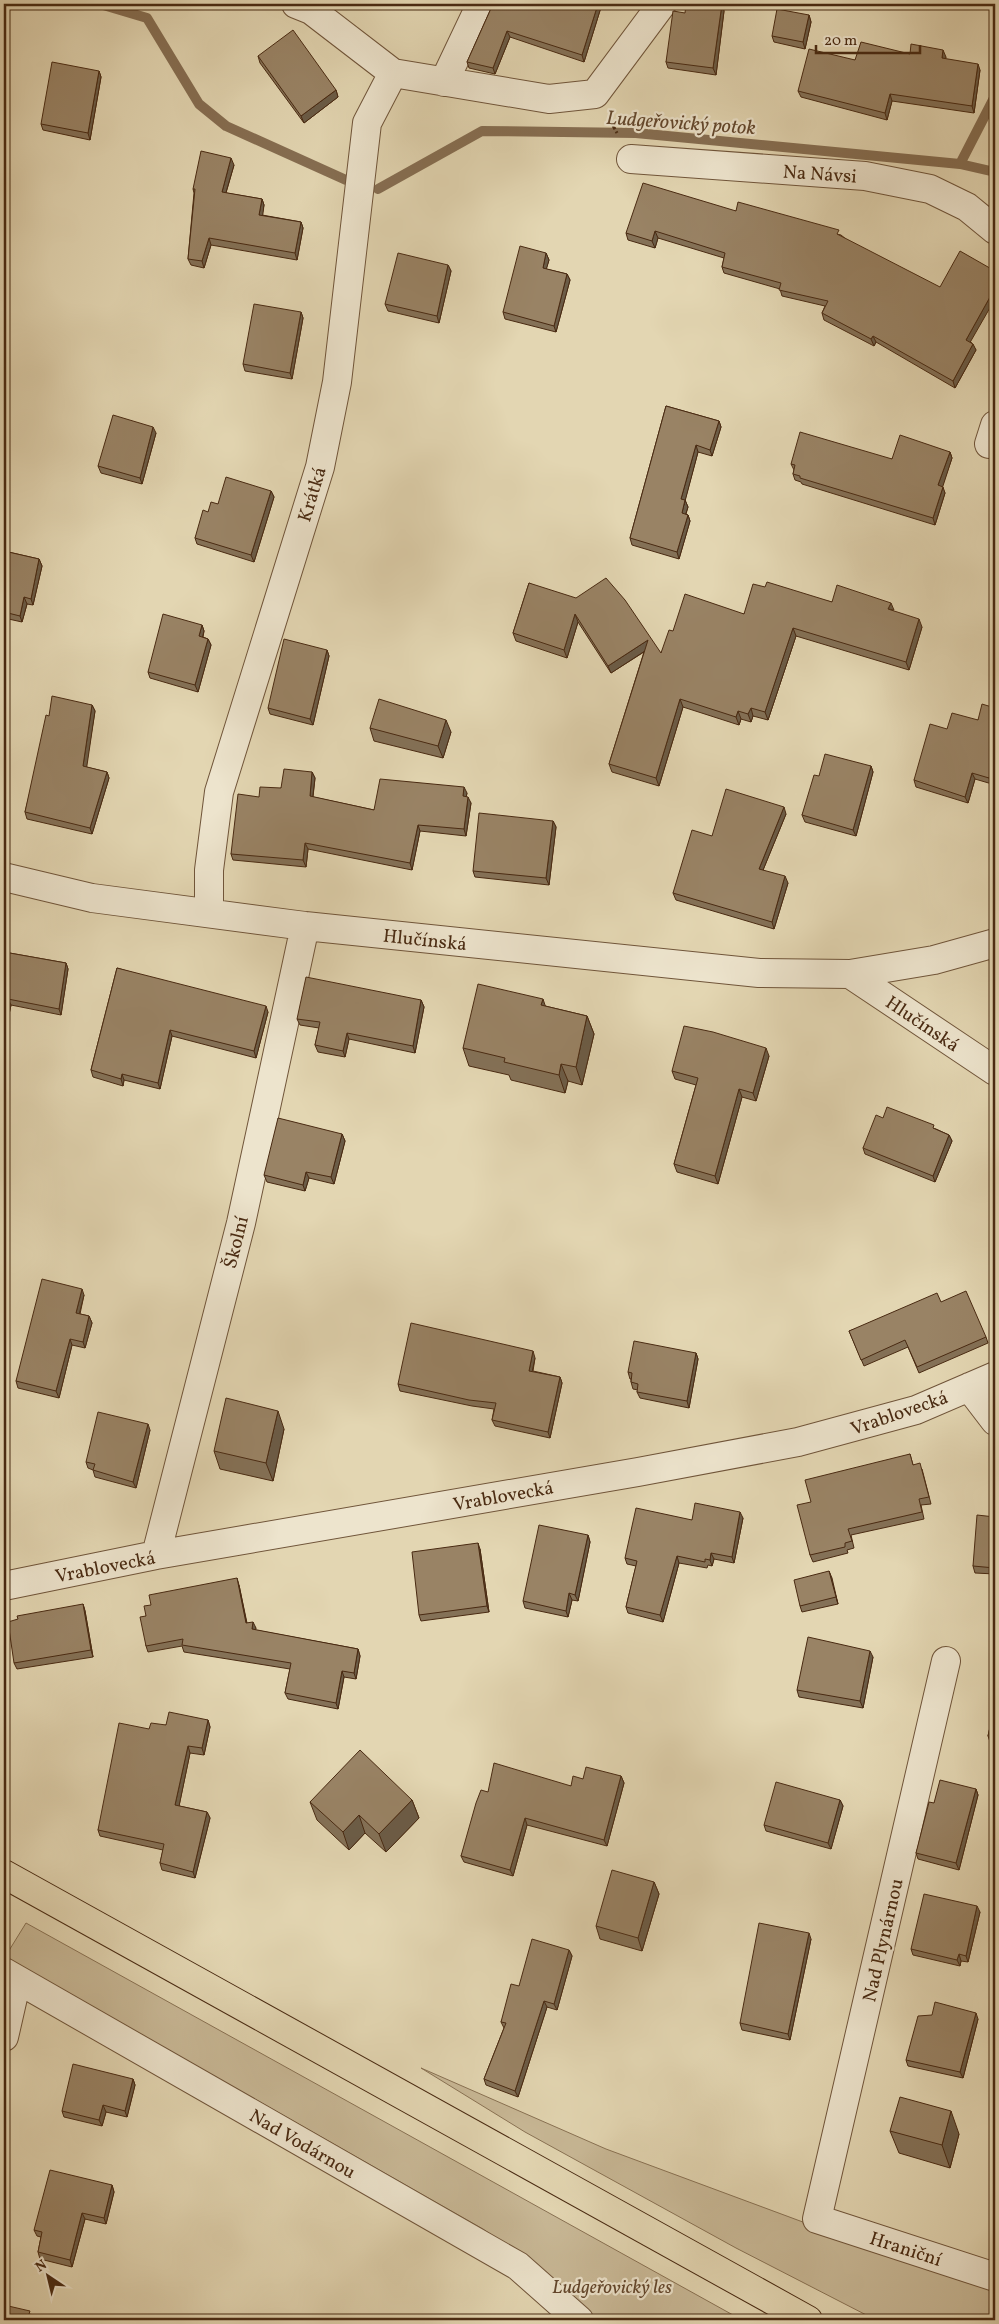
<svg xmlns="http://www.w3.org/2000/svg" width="999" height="2324" viewBox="0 0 999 2324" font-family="Vollkorn,serif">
<rect width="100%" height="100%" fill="#e3d6b2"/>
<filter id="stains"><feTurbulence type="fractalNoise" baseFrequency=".004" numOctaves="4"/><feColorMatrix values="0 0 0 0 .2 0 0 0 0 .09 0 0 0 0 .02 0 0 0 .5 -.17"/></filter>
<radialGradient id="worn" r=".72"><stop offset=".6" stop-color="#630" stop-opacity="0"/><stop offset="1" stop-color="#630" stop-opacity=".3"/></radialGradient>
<path fill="#c9b997" stroke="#897254" d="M26,1923L742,2320H597L553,2279L483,2229L5,1957Z
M421,2068L606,2149L819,2228L995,2284V2320H876L736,2248L525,2132Z"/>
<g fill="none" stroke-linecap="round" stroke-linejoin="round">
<path stroke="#866e52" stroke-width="10" d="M100,4L147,18L199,104L226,126L346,180
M960,164L995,96
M378,189L482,131L636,133L960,164L995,172"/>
<defs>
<path id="minor" d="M296,4L311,10L393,73L549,99L595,94L662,4
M444,82L481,4
M631,159L865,176L930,189L967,207L995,230
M989,444L995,425
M4,877L92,898L305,926L759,973L850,974L934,960L995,943
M209,912V870L219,792L320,467L337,382L367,123L393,73
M850,974L995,1071
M969,1387L995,1421
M156,1555L241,1223L305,926
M4,1586L156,1555L638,1472L798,1442L916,1410L995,1376
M946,1661L817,2219L995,2277
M4,1972L518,2266L579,2320
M4,2037L17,1980"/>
<path id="major" d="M4,1874L808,2320"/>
</defs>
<use href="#minor" stroke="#70553a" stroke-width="30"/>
<use href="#major" stroke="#492a12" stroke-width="30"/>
<path stroke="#492a12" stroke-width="3" stroke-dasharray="4 2.5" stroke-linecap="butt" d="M610,120L617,133"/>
<use href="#minor" stroke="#ede4cd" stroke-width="28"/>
<use href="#major" stroke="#e3d6b2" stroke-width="28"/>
</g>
<path fill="#847157" stroke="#492a12" d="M493,4H602L584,62L510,37L495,74L469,68L467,62Z
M722,4L724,11L716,75L668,68L666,62L685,13Z
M809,15L811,22L805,49L774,42L772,36Z
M910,54L946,57L945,59L980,70L974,113L892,101L887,120L801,97L798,91L855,60Z
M258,56L336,90L338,97L304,123L260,63Z
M99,71L101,77L90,140L43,130L41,124Z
M234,165L226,193L262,199L264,205L262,215L301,222L303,228L297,260L211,245L204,268L191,265L188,259L194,193L193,189Z
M736,211L841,235L971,342L976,350L955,388L876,342L874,346L824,320L822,313L825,306L782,296L780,289L724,273L722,267L724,258L658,238L655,248L628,240L626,233Z
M546,253L549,260L546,269L567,274L570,280L556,332L505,319L503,312Z
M448,265L451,271L439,323L388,311L385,304Z
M301,312L303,318L292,379L245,371L243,364Z
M666,406L719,421L721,427L712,456L698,452L685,500L688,507L686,514L688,515L690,521L679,559L632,545L630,538Z
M156,433L142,484L101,473L98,466Z
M950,452L952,458L942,487L945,493L935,525L802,484L801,482L795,480L793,474L794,470L791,464L892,459Z
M271,491L274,497L254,562L197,544L195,538L208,512L218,504Z
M4,551L39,559L42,566L33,605L27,604L22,622L4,618Z
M529,583L661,653L673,631L744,614L765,587L832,602L893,611L922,627L909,670L796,636L768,720L753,716L751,722L741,719L739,725L683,707L659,786L612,772L609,764L644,652L611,673L578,622L567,658L516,641L513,633Z
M202,625L204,631L203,637L208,639L211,645L198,692L150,678L148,672Z
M327,650L329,656L313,725L270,714L268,708Z
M92,705L95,711L86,767L107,772L109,778L92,834L27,819L25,812L49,716Z
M995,708V772L992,784L975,779L968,803L916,787L914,780L947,729L978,720Z
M370,728L451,732L443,758L374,741Z
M871,766L873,772L856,836L805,822L802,815L819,776Z
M312,772L315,778L313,797L374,810L467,793L466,797L471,803L466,836L420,831L412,870L308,849L306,867L233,860L231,854L259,797L281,788Z
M786,814L763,870L788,883L774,929L676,900L673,893L712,836Z
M553,821L556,827L549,885L475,877L473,871Z
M4,952L66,963L68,969L61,1015L11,1005L7,1024H4Z
M117,968L268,1012L256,1058L172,1036L160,1089L124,1080L123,1086L93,1077L91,1070Z
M421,1000L424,1007L415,1053L349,1039L345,1057L318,1052L315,1045L319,1028L300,1025L297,1019Z
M545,1006L587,1016L594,1034L582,1085L568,1081L565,1093L511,1080L509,1075L469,1066L463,1048Z
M769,1056L756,1101L742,1097L718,1184L677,1172L674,1164L696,1085L675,1079L672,1071Z
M883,1118L936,1129L949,1135L952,1141L935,1182L865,1154L863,1148Z
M342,1134L345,1141L334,1184L309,1178L305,1191L267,1182L264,1175Z
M84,1295L80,1314L89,1316L92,1323L85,1348L72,1345L59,1398L18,1388L16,1381Z
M941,1302L986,1337L988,1343L919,1373L908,1347L864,1366L849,1331Z
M696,1353L698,1359L689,1408L640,1398L637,1392L638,1390L633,1389L631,1382V1379H630L628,1372Z
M535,1358L533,1371L560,1377L562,1383L550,1438L495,1426L492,1420L494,1409L472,1406L400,1391L398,1384Z
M284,1429L273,1481L220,1469L214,1451Z
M150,1430L136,1488L95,1477L93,1470L88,1468L86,1462Z
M910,1454L913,1465L922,1469L931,1504L921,1505L924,1519L851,1535L854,1548L847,1550L848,1553L813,1562L810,1555L811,1502Z
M995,1517V1574L975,1573L973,1566Z
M743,1518L734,1563L714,1559L712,1566L708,1565L707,1568L679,1563L663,1622L628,1613L626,1607L636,1566L627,1564L625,1558L692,1520Z
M588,1535L590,1542L578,1601L572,1600L568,1617L525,1608L523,1601Z
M480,1549L489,1612L421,1621L419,1615Z
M829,1571L838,1604L802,1612L800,1606Z
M239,1585L247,1623L256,1628L255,1630L358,1649L360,1656L356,1679L344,1677L338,1709L288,1699L285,1693L290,1669L184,1652L182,1646L148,1652L146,1646V1616L151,1605Z
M83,1604L85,1611L93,1657L17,1669L14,1663Z
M873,1657L863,1708L799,1697L797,1690Z
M995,1705V1744L990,1742L988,1736Z
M208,1720L210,1727L204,1755L190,1753L179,1806L207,1812L210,1818L195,1878L162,1870L160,1863L163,1850L100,1836L98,1830L149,1729L166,1725Z
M621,1776L624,1783L607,1846L527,1825L513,1876L464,1862L461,1856L488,1792L571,1786L583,1779Z
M976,1789L978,1795L959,1870L918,1859L916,1853L934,1803Z
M412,1800L419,1818L386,1852L365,1833L349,1850L317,1820L310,1802Z
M840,1800L843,1806L831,1849L766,1831L764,1825Z
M654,1882L659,1894L642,1951L600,1939L596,1926Z
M980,1912L968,1962L961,1961L960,1966L913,1955L911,1949Z
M811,1939L790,2040L742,2030L740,2023Z
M569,1950L572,1956L557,2010L547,2007L518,2097L486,2085L484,2079L504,2028L501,2022L519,1986Z
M978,2019L963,2078L908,2066L906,2060Z
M133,2079L135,2085L127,2117L106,2112L102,2126L64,2117L62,2111Z
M890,2131L959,2134L950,2168L899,2153Z
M112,2185L114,2192L106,2224L85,2219L72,2267L40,2259L38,2252L41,2237L37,2236L34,2230Z"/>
<path fill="#6b5c47" stroke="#492a12" d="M7,4H8L10,7L4,44V23Z
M598,4H602L584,62L582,55Z
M722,4L724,11L716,75L713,68Z
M809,15L811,22L805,49L803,42Z
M507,31L510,37L495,74L493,68Z
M943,50L946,57L944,65L942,58Z
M978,64L980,70L974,113L972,106Z
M99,71L101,77L90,140L88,133Z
M336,90L338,97L304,123L301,116Z
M890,94L892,101L887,120L885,113Z
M231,158L234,165L224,199L222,192Z
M262,199L264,205L262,221L259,215Z
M301,222L303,228L297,260L295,253Z
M655,231L658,238L655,248L652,241Z
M209,238L211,245L204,268L202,261Z
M546,253L549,260L545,274L543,268Z
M448,265L451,271L439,323L437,316Z
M567,274L570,280L556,332L554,326Z
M995,288V299L968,346L966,340Z
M301,312L303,318L292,379L290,373Z
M873,336L876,342L874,346L871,339Z
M973,344L976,350L955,388L953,381Z
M719,421L721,427L712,456L710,450Z
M153,427L156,433L142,484L140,478Z
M696,445L698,452L684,505L681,499Z
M950,452L952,458L941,492L938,485Z
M943,487L945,493L935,525L933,518Z
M271,491L274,497L254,562L251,555Z
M685,500L688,507L684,519L682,513Z
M688,515L690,521L679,559L677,552Z
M39,559L42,566L33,605L31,599Z
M24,597L27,604L22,622L20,616Z
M891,603L894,610L888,609Z
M575,614L578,622L567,658L564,650Z
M919,619L922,627L909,670L906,662Z
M202,625L204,631L201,643L199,636Z
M793,628L796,636L768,720L765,712Z
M208,639L211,645L198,692L195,685Z
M648,640L651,647L611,673L608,666Z
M327,650L329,656L313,725L310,719Z
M680,699L683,707L659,786L656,778Z
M92,705L95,711L86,772L83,766Z
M751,708L753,716L751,722L748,714Z
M738,711L741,719L739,725L736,717Z
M446,720L451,732L443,758L438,746Z
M994,762L995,765V772L992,784L989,778Z
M871,766L873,772L856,836L853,830Z
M107,772L109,778L92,834L90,828Z
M312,772L315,778L312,803L310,796Z
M972,773L975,779L968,803L965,797Z
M464,787L467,793L465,803L463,796Z
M468,797L471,803L466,836L464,829Z
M784,807L786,814L761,875L759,869Z
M553,821L556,827L549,885L546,878Z
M418,825L420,831L412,870L410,863Z
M305,843L308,849L306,867L303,860Z
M785,876L788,883L774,929L772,922Z
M66,963L68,969L61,1015L59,1009Z
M8,999L11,1005L7,1024L5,1018Z
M543,999L549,1017L541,1005Z
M421,1000L424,1007L415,1053L413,1046Z
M266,1006L268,1012L256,1058L254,1051Z
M587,1016L594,1034L582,1085L576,1067Z
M170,1030L172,1036L160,1089L158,1083Z
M347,1033L349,1039L345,1057L343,1051Z
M766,1048L769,1056L756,1101L753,1093Z
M561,1064L568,1081L565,1093L559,1075Z
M122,1074L124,1080L123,1086L121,1079Z
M739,1089L742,1097L718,1184L715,1176Z
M342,1134L345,1141L334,1184L331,1177Z
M949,1135L952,1141L935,1182L933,1176Z
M306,1172L309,1178L305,1191L303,1185Z
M82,1289L84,1295L78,1319L76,1313Z
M89,1316L92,1323L85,1348L83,1342Z
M70,1339L72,1345L59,1398L56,1391Z
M533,1351L535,1358L531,1377L529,1371Z
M696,1353L698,1359L689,1408L687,1401Z
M560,1377L562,1383L550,1438L548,1432Z
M278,1411L284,1429L273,1481L266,1463Z
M148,1424L150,1430L136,1488L133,1482Z
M740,1512L743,1518L734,1563L732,1557Z
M588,1535L590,1542L578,1601L575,1595Z
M478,1543L480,1549L489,1612L487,1606Z
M711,1553L714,1559L712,1566L710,1560Z
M677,1556L679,1563L663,1622L660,1615Z
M829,1571L832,1578L838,1604L836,1597Z
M237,1578L239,1585L248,1630L246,1623Z
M569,1593L572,1600L568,1617L566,1611Z
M83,1604L85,1611L93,1657L91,1650Z
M253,1622L256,1628L254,1635L252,1629Z
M358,1649L360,1656L356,1679L354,1673Z
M870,1651L873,1657L863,1708L860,1701Z
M342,1671L344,1677L338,1709L336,1703Z
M208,1720L210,1727L204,1755L202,1748Z
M188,1746L190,1753L178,1811L175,1805Z
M621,1776L624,1783L607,1846L604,1840Z
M976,1789L978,1795L959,1870L956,1863Z
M412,1800L419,1818L386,1852L379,1834Z
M840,1800L843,1806L831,1849L828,1843Z
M207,1812L210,1818L195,1878L193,1872Z
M359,1815L365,1833L349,1850L343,1832Z
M525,1818L527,1825L513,1876L510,1870Z
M654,1882L659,1894L642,1951L638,1938Z
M977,1906L980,1912L968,1962L966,1956Z
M809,1933L811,1939L790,2040L788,2034Z
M569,1950L572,1956L557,2010L554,2004Z
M959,1954L961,1961L960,1966L957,1960Z
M544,2001L547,2007L518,2097L515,2091Z
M976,2013L978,2019L963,2078L960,2072Z
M133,2079L135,2085L127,2117L125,2111Z
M103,2105L106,2112L102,2126L99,2120Z
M951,2111L959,2134L950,2168L942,2145Z
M112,2185L114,2192L106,2224L104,2218Z
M82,2213L85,2219L72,2267L70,2260Z"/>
<path fill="#998365" stroke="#492a12" d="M4,4H7L4,23Z
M493,4H598L582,55L507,31L493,68L467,62Z
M686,4H722L713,68L666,62L673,11L685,13Z
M777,9L809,15L803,42L772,36Z
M293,30L336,90L301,116L258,56Z
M861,42L910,54L911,44L943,50L942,58L978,64L972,106L890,94L885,113L798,91L809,49L855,60Z
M52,62L99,71L88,133L41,124Z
M201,151L231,158L222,192L262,199L259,215L301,222L295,253L209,238L202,261L188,259L195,189H193Z
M643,183L736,211L738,202L839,230L837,234L940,287L960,251L995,271V288L966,340L973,344L953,381L873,336L871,339L822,313L828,301L779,290L781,283L722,267L725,253L655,231L652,241L626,233Z
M520,246L546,253L543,268L567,274L554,326L503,312Z
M398,253L448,265L437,316L385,304Z
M254,304L301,312L290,373L243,364Z
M666,406L719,421L710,450L696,445L681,499L685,500L682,513L688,515L677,552L630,538Z
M113,415L153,427L140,478L98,466Z
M800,432L892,459L900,435L950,452L938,485L943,487L933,518L800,478V476L793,474L795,465L791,464Z
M226,477L271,491L251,555L195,538L203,510L208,512L211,502L218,504Z
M4,551L39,559L31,599L24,597L20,616L4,612Z
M606,578L625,600L661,653L669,630L673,631L685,594L744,614L753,584L765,587L767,582L832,602L837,585L891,603L888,609L919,619L906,662L793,628L765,712L751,708L748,714L738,711L736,717L680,699L656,778L609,764L648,640L608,666L575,614L564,650L513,633L529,583L576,598Z
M163,614L202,625L199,636L208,639L195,685L148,672Z
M284,639L327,650L310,719L268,708Z
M52,696L92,705L83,766L107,772L90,828L25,812L46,715L49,716Z
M379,699L446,720L438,746L370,728Z
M982,704L995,708V762H994L989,778L972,773L965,797L914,780L930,724L947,729L952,713L978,720Z
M825,754L871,766L853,830L802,815L814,775L819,776Z
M284,769L312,772L310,796L374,810L380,779L464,787L463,796L468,797L464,829L418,825L410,863L305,843L303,860L231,854L238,794L259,797L260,787L281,788Z
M726,789L784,807L759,869L785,876L772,922L673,893L692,830L712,836Z
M479,813L553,821L546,878L473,871Z
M4,952L66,963L59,1009L8,999L5,1018H4Z
M117,968L266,1006L254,1051L170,1030L158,1083L122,1074L121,1079L91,1070Z
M306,977L421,1000L413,1046L347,1033L343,1051L315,1045L320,1022L297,1019Z
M478,984L543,999L541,1005L587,1016L576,1067L561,1064L559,1075L504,1062L505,1058L463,1048Z
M684,1026L713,1032L766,1048L753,1093L739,1089L715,1176L674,1164L698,1078L672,1071Z
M887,1107L934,1125L933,1128L949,1135L933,1176L863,1148L876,1115L883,1118Z
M278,1118L342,1134L331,1177L306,1172L303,1185L264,1175Z
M42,1279L82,1289L76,1313L89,1316L83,1342L70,1339L56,1391L16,1381Z
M966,1291L986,1337L917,1367L905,1340L861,1360L849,1331L937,1293L941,1302Z
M411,1323L533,1351L529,1371L560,1377L548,1432L492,1420L496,1403L469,1400L398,1384Z
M634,1341L696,1353L687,1401L637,1392L638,1384L631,1382L632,1373L628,1372Z
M226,1398L278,1411L266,1463L214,1451Z
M98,1412L148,1424L133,1482L93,1470L95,1464L86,1462Z
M910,1454L913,1465L920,1463L929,1497L919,1499L922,1512L848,1529L852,1541L845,1543V1547L810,1555L797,1505L811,1502L805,1480Z
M695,1503L740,1512L732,1557L711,1553L710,1560L705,1559V1562L677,1556L660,1615L626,1607L637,1561L625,1558L636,1508L692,1520Z
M977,1515L995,1517V1568L973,1566Z
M539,1525L588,1535L575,1595L569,1593L566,1611L523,1601Z
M478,1543L487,1606L419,1615L412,1552Z
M829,1571L836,1597L800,1606L794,1580Z
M237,1578L246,1623L253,1622L252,1629L358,1649L354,1673L342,1671L336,1703L285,1693L291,1663L182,1645L183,1639L146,1646L140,1617L146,1616L144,1606L151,1605L149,1595Z
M83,1604L91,1650L14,1663L8,1622L18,1619L17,1616Z
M808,1637L870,1651L860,1701L797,1690Z
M995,1705V1738L988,1736Z
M169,1712L208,1720L202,1748L188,1746L175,1805L207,1812L193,1872L160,1863L164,1844L98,1830L119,1723L149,1729L151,1723L166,1725Z
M360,1750L412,1800L379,1834L359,1815L343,1832L310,1802Z
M494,1763L571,1786L573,1776L583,1779L586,1767L621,1776L604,1840L525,1818L510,1870L461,1856L476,1803L481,1790L488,1792Z
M940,1780L976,1789L956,1863L916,1853L929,1802L934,1803Z
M776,1782L840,1800L828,1843L764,1825Z
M612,1870L654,1882L638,1938L596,1926Z
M924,1894L977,1906L966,1956L959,1954L957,1960L911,1949Z
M759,1923L809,1933L788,2034L740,2023Z
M532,1939L569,1950L554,2004L544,2001L515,2091L484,2079L506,2023L501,2022L511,1984L519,1986Z
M935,2002L976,2013L960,2072L906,2060L918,2016L932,2015Z
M73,2064L133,2079L125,2111L103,2105L99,2120L62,2111Z
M900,2097L951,2111L942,2145L890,2131Z
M50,2170L112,2185L104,2218L82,2213L70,2260L38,2252L42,2232L34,2230Z
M4,2305L30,2311L29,2314L65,2320H4Z"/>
<g text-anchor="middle" stroke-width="4.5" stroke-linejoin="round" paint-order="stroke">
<g font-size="19" fill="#492a12" stroke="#ede4cd">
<text transform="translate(820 173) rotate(4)" y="7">Na Návsi</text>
<text transform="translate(311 494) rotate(-73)" y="7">Krátká</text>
<text transform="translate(425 939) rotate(6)" y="7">Hlučínská</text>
<text transform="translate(923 1023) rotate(34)" y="7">Hlučínská</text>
<text transform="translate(235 1242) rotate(-76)" y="7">Školní</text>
<text transform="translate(899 1412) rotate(-19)" y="7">Vrablovecká</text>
<text transform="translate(503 1495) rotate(-10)" y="7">Vrablovecká</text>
<text transform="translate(105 1566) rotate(-11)" y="7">Vrablovecká</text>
<text transform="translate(882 1940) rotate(-77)" y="7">Nad Plynárnou</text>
<text transform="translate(303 2143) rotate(30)" y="7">Nad Vodárnou</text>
<text transform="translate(906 2248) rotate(18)" y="7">Hraniční</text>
</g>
<g font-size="19" font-style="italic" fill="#63472d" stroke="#ede4cd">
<text x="612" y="2293">Ludgeřovický les</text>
</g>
<g font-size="20" font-style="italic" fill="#62462c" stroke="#ede4cd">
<text transform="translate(681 122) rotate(4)" y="7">Ludgeřovický potok</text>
</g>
</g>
<rect width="999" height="2324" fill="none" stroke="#e3d6b2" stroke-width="20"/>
<rect x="5" y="5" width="989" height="2314" fill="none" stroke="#492a12" stroke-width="2.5"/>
<rect x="10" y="10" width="979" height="2304" fill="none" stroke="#492a12"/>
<g transform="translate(48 2276) rotate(325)" stroke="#ede4cd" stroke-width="4" paint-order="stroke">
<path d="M0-4L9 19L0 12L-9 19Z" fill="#492a12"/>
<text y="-8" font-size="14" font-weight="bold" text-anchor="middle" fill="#492a12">N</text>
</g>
<path d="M816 45v8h104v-8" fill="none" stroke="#492a12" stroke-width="2.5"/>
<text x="824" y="45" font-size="15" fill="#492a12" stroke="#ede4cd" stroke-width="4" paint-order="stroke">20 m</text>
<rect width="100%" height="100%" filter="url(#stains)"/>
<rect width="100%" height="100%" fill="url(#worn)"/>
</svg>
